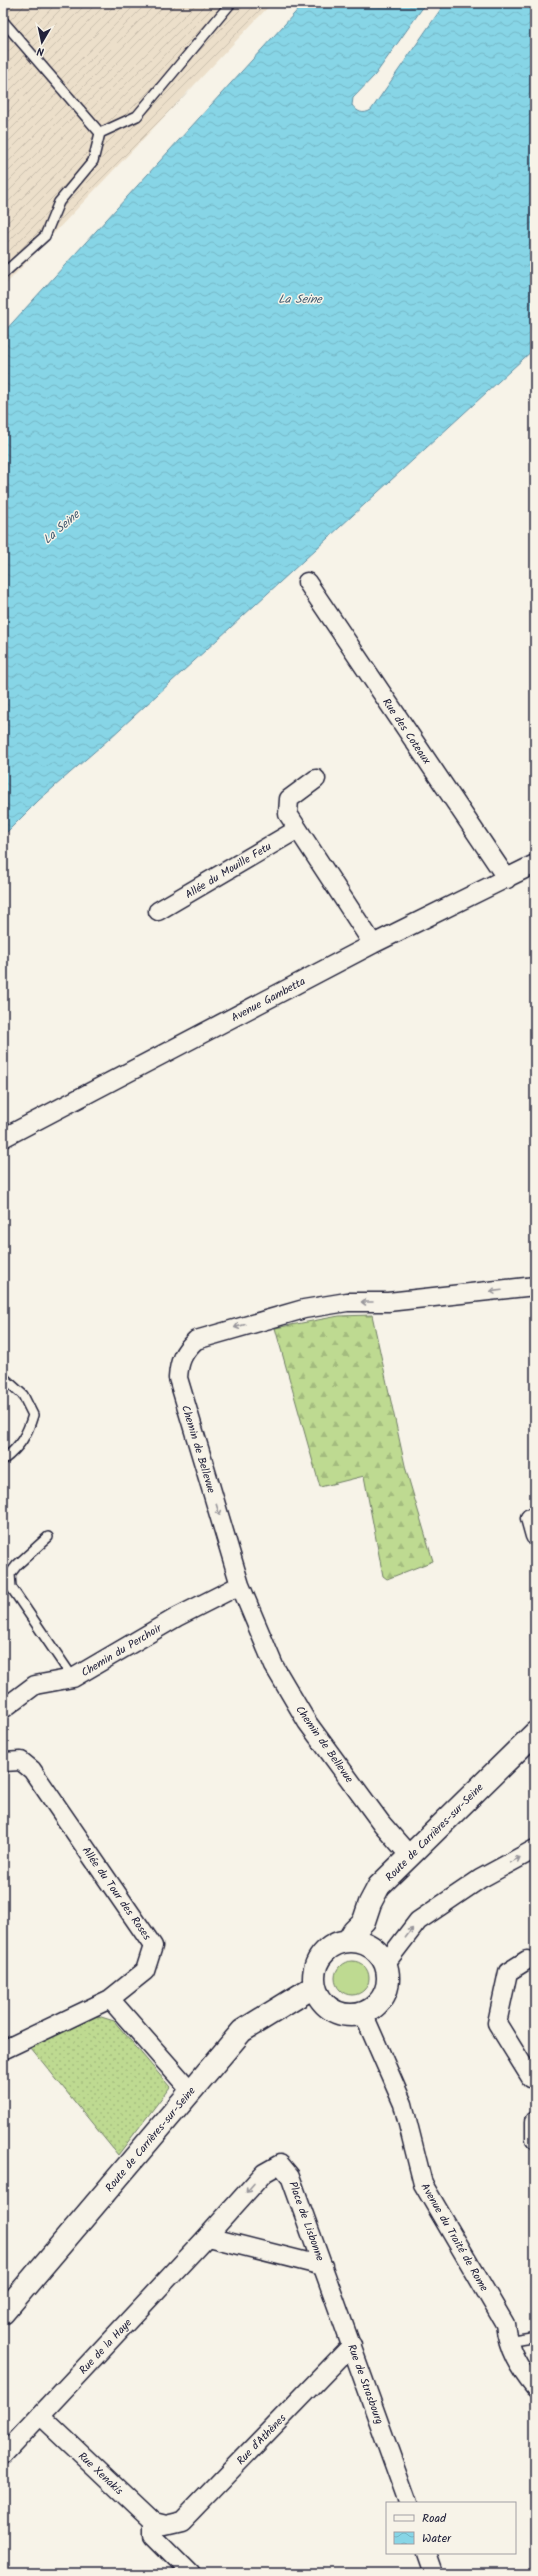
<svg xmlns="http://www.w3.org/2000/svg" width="538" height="2576" viewBox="0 0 538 2576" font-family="Kalam,sans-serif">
<defs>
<pattern id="industrial-furrows" width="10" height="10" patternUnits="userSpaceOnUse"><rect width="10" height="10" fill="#ecdfca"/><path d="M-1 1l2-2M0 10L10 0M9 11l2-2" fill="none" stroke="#cabfae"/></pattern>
<pattern id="forest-firs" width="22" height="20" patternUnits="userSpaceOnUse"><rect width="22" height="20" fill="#beda91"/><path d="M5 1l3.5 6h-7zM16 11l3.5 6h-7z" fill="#a3bb7e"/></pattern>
<pattern id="garden-dots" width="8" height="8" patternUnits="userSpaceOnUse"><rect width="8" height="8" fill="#beda91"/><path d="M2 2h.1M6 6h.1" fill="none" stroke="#a3bb7e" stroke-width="1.8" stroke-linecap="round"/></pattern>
<pattern id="water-waves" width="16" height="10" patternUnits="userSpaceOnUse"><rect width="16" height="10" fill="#87d5e6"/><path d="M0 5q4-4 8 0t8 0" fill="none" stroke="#74b7c6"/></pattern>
</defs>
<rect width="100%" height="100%" fill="#f7f3e8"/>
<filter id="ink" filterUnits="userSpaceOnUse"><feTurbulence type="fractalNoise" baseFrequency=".025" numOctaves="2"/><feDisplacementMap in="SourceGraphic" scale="8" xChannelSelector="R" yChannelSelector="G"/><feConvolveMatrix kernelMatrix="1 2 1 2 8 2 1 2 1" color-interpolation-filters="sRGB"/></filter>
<g filter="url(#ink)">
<path fill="url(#industrial-furrows)" d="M3,3H272L3,287Z"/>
<path fill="#beda91" stroke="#707e66" d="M335 1978a17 17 0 1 1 34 0a17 17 0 1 1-34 0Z"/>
<path fill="url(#forest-firs)" stroke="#707e66" d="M372,1315L406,1470L433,1561L387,1579L383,1576L364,1476L320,1487L275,1328L339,1316Z"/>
<path fill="url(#garden-dots)" stroke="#707e66" d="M98,2016L114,2021L170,2087L118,2155L31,2048L90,2017Z"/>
<path fill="url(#water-waves)" stroke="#5f8da2" d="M304,3H426L375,75L353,98L352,105C357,112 363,115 371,110L445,3H535V348L109,739L39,800L3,836V333Z"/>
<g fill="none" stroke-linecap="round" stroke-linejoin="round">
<defs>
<path id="service" d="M3,21L100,133
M100,133L137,116L231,3
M3,274L45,236L59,202L93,161L100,133
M3,1377L23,1395L33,1415C27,1435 20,1447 3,1460
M48,1537L17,1565L10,1574L11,1587L73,1678
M507,2341L531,2337L535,2340"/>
<path id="minor" d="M307,582L507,879
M316,779L289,799L288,814L373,944
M158,911L298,829
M3,1138L373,944L535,864
M530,1518L535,1536
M3,1709L35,1685L73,1678L177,1617L240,1585
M3,1762L21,1761L32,1770L153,1946L145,1971L110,1999L3,2050
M409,1855L382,1824L307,1722L274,1666L240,1585L178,1378C179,1361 183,1352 196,1340L304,1309L347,1302H388L535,1286
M527,1960L508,1972L497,2023L531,2078L535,2080
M385,1964L418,1921L480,1879L535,1849
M110,1999L190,2090
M363,2013L403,2104L423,2184L505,2324C508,2350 519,2368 535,2388
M535,2121V2139
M208,2237L323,2266
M40,2415L153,2522L165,2525L182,2521L352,2345
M3,2455L203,2241L264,2173L280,2164L290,2176L408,2503
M153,2522V2536L190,2573
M426,2553L433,2573"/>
<path id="tertiary" d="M348,1941L354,1931L364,1921L370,1903L379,1886L535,1733
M314 1978a37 37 0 1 1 74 0a37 37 0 1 1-74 0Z
M3,2313L242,2031L315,1986"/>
</defs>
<use href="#service" stroke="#22223b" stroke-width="12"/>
<use href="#minor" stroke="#22223b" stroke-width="21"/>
<use href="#tertiary" stroke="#22223b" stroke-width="25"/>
<use href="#service" stroke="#f7f3e8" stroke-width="9"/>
<use href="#minor" stroke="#f7f3e8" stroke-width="18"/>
<use href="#tertiary" stroke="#f7f3e8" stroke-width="22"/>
</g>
<defs><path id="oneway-shaft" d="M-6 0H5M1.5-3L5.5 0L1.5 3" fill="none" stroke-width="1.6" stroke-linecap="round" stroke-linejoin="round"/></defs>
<g stroke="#97959a">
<use href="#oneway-shaft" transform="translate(496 1291) rotate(173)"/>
<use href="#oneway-shaft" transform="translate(367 1302) rotate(-180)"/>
<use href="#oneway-shaft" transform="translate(240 1326) rotate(164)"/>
<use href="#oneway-shaft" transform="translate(218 1510) rotate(73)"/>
<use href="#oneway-shaft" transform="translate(515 1860) rotate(-28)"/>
<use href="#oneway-shaft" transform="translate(409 1933) rotate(-53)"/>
<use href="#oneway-shaft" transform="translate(250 2188) rotate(131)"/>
</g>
</g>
<g text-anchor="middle" stroke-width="3" stroke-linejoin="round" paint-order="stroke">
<g font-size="11" fill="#22223b" stroke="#f7f3e8">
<text transform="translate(407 731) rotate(56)" y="4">Rue des Coteaux</text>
<text transform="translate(228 870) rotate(-31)" y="4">Allée du Mouille Fetu</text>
<text transform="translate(268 999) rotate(-28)" y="4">Avenue Gambetta</text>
<text transform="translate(199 1449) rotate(73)" y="4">Chemin de Bellevue</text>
<text transform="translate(121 1650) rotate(-31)" y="4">Chemin du Perchoir</text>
<text transform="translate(325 1744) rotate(55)" y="4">Chemin de Bellevue</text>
<text transform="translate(434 1832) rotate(-45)" y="4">Route de Carrières-sur-Seine</text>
<text transform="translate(117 1893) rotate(55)" y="4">Allée du Tour des Roses</text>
<text transform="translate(150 2139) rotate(-50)" y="4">Route de Carrières-sur-Seine</text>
<text transform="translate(307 2221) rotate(70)" y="4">Place de Lisbonne</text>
<text transform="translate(455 2237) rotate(60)" y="4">Avenue du Traité de Rome</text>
<text transform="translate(105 2346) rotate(-47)" y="4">Rue de la Haye</text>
<text transform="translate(366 2384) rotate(70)" y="4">Rue de Strasbourg</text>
<text transform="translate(261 2439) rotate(-46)" y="4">Rue d'Athènes</text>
<text transform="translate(101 2473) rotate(43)" y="4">Rue Xenakis</text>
</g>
<g font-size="12" font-style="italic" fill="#40586e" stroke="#f7f3e8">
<text x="300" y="303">La Seine</text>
<text transform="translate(61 527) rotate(-41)" y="4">La Seine</text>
</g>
</g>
<rect width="538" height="2576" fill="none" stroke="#f7f3e8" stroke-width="16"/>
<rect x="8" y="8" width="522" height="2560" fill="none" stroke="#22223b" stroke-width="1.5" filter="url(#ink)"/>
<rect x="386" y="2502" width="130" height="52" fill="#f7f3e8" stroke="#a29fa3"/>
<rect x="394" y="2515" width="20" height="6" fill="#f7f3e8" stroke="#a29fa3"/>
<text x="422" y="2522" font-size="12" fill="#22223b">Road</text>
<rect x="394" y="2532" width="20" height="12" fill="url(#water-waves)" stroke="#a29fa3"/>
<text x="422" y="2542" font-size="12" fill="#22223b">Water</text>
<g transform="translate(42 42) rotate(189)" stroke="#f7f3e8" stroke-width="3" paint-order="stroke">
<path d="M0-3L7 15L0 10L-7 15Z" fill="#22223b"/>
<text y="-6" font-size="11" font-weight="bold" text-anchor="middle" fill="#22223b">N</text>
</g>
</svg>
